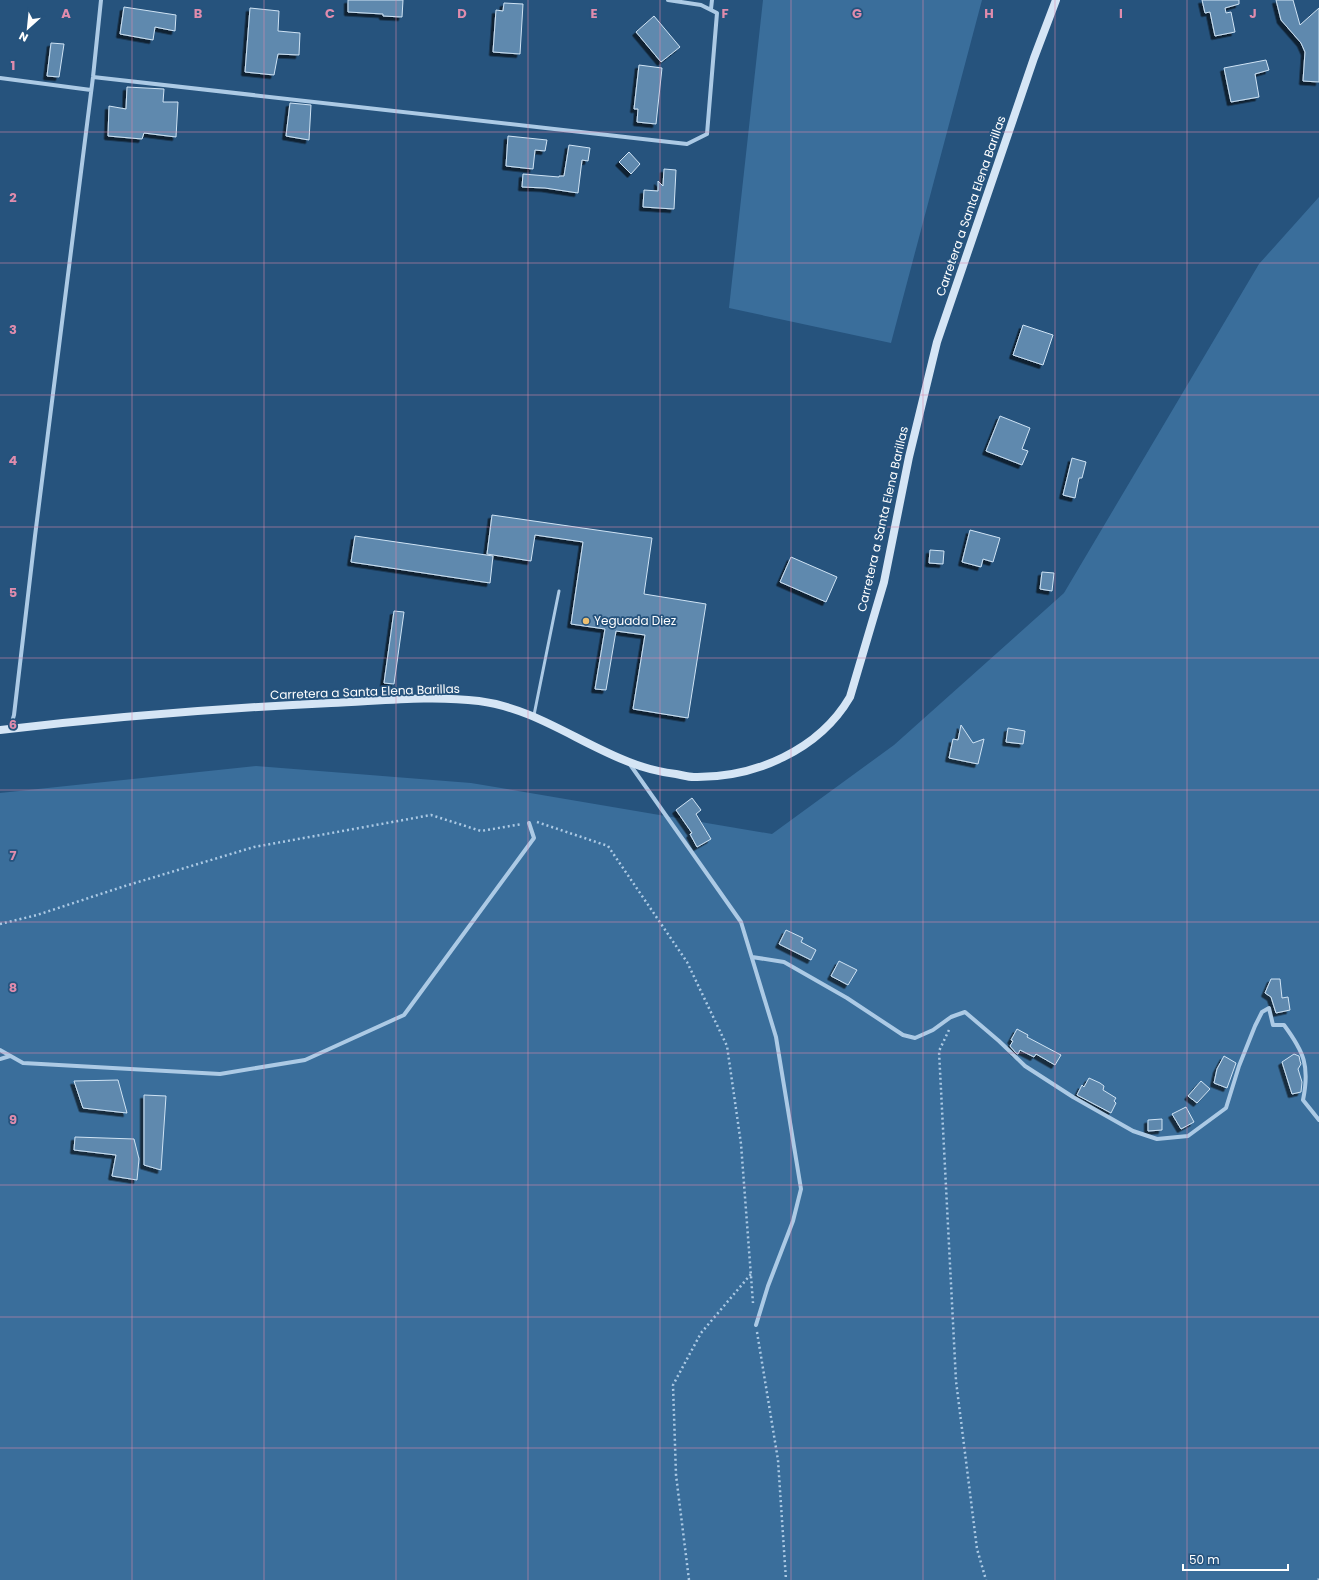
<svg xmlns="http://www.w3.org/2000/svg" width="1319" height="1580" viewBox="0 0 1319 1580" font-family="Poppins,sans-serif">
<defs>
<filter id="shadow"><feDropShadow dx="-3.5" dy="3.5" stdDeviation="0" flood-color="#0009"/></filter>
</defs>
<rect width="100%" height="100%" fill="#26537d"/>
<path fill="#3a6e9b" d="M763,0H982L891,343L729,308Z
M1319,197V1580H0V793L256,766L471,783L772,834L894,745L1064,593L1259,264Z"/>
<path fill="#5f89ae" stroke="#cfe3f4" filter="url(#shadow)" d="M348,0H403L402,17L383,16V14L348,12Z
M1202,0H1239V4L1225,8L1226,13L1231,12L1235,32L1215,36L1210,12L1205,13Z
M1276,0H1293L1300,25L1319,8V82L1303,81L1305,52L1301,43L1281,20Z
M504,3L523,4L520,54L493,52L496,10L503,11Z
M124,7L176,15L175,31L155,27L153,40L120,34Z
M250,8L279,11L278,31L300,33L299,55L278,54L274,75L245,72Z
M654,16L680,47L661,62L636,32Z
M51,43L64,44L59,77L47,76Z
M1266,60L1269,70L1255,74L1259,97L1231,102L1224,68Z
M639,65L662,68L656,124L637,122L638,109H634Z
M127,87L164,89L163,102H178L176,137L144,133L142,139L108,136L109,106L126,109Z
M290,103L311,105L309,140L286,136Z
M508,136L547,140L545,151L535,150L533,169L506,166Z
M569,145L590,148L588,161L582,160L578,193L545,188L522,187L523,174L559,177V176H564Z
M629,152L640,164L631,174L619,162Z
M664,169L676,170L674,209L643,207L644,190L658,191V181L663,186Z
M1023,325L1053,335L1043,365L1013,355Z
M1000,416L1030,428L1022,449L1028,451L1022,465L986,451Z
M1072,458L1086,462L1082,478H1079L1075,498L1063,495Z
M492,515L652,538L644,594L706,604L688,718L633,709L645,635L616,631L606,690L595,689L605,629L571,624L583,542L535,535L531,561L487,554Z
M970,530L1000,538L993,562L983,559L981,567L962,562Z
M355,536L493,556L490,583L351,562Z
M930,550L944,551L943,564L929,563Z
M791,557L837,577L826,602L780,582Z
M1042,572L1054,573L1052,591L1040,589Z
M394,611L404,612L394,684L384,683Z
M961,725L973,743L984,739L978,764L949,758L953,739L958,740Z
M1008,728L1025,731L1023,744L1006,742Z
M692,798L701,810L696,814L711,839L697,847L690,834L692,833L676,810Z
M786,930L803,938L801,942L816,950L811,960L779,944Z
M839,961L857,970L848,985L831,976Z
M1271,979H1280L1282,998L1288,997L1290,1010L1276,1013L1271,997L1265,993Z
M1017,1029L1028,1035L1027,1037L1061,1055L1055,1065L1036,1054L1034,1057L1020,1050L1018,1054L1016,1053L1010,1046L1013,1041L1011,1040Z
M1294,1054L1299,1056L1300,1061L1301,1064L1298,1069L1302,1082L1301,1092L1292,1094L1282,1062Z
M1224,1056L1236,1063L1227,1088L1214,1083L1217,1069Z
M1089,1078L1100,1083L1104,1086L1103,1090L1116,1098L1114,1101L1116,1103L1111,1113L1077,1095L1082,1085L1084,1087Z
M118,1080L127,1113L83,1108L74,1081Z
M1201,1081L1210,1089L1197,1103L1188,1096Z
M144,1095L166,1096L161,1170L144,1165Z
M1186,1107L1194,1122L1181,1129L1172,1114Z
M1162,1119V1130L1148,1131V1120Z
M75,1137L134,1139L139,1159L137,1180L112,1176L116,1155L74,1150Z"/>
<g fill="none" stroke-linecap="round" stroke-linejoin="round">
<path stroke="#accae5" stroke-width="2.5" stroke-dasharray="2 3" stroke-linecap="butt" d="M537,822L608,846L687,962L727,1046L741,1144L753,1303
M0,924L37,915L125,886L254,847L431,815L481,831L522,824
M949,1030L939,1051L956,1381L977,1549L986,1580
M757,1332L778,1460L786,1580
M689,1580L676,1475L673,1385L701,1333L751,1274
M1318,1580L1319,1579"/>
<path stroke="#accae5" stroke-width="3" d="M534,715L559,591"/>
<path stroke="#accae5" stroke-width="4" d="M711,9L712,0
M93,77L687,144L707,134L717,13L701,5L668,0
M0,78L91,90
M10,729L14,715L35,536L93,77L101,0
M629,763L741,922L776,1037L801,1189L793,1221L768,1286L756,1325
M752,957L784,962L847,998L903,1035L915,1038L933,1030L951,1017L965,1012L999,1041L1025,1066L1073,1097L1133,1131L1157,1139L1188,1136L1226,1108L1239,1066L1255,1026L1262,1012L1269,1008L1273,1025H1284C1304,1052 1310,1066 1303,1100L1319,1120
M0,1050L23,1063L220,1074L305,1060L404,1015L534,838L529,823
M0,1059L10,1056"/>
<path stroke="#d5e5f5" stroke-width="8" d="M0,730C110,717 221,708 331,703C380,701 431,695 479,701C534,708 579,743 629,762C644,768 660,772 676,774C682,775 688,777 694,777C755,778 819,750 850,697L884,582L909,457L937,342L1034,58L1056,0"/>
</g>
<path fill="none" stroke="#e08cad" stroke-width="1" stroke-opacity="0.55" d="M132,0V1580M264,0V1580M396,0V1580M528,0V1580M660,0V1580M791,0V1580M923,0V1580M1055,0V1580M1187,0V1580M0,132H1319M0,263H1319M0,395H1319M0,527H1319M0,658H1319M0,790H1319M0,922H1319M0,1053H1319M0,1185H1319M0,1317H1319M0,1448H1319"/>
<circle fill="#edc071" stroke="#26537d" stroke-width="1.5" cx="586" cy="621" r="4"/>
<g text-anchor="middle" stroke-width="3.5" stroke-linejoin="round" paint-order="stroke">
<g font-size="12" fill="#fff" stroke="#26537d">
<text transform="translate(971 206) rotate(-71)" y="4">Carretera a Santa Elena Barillas</text>
<text transform="translate(883 519) rotate(-77)" y="4">Carretera a Santa Elena Barillas</text>
<text transform="translate(365 692) rotate(-2)" y="4">Carretera a Santa Elena Barillas</text>
</g>
<g font-size="12" fill="#fff" stroke="#26537d" text-anchor="start">
<text x="594" y="625">Yeguada Diez</text>
</g>
</g>
<g font-size="13" text-anchor="middle" font-weight="bold" fill="#e08cad" stroke="#26537d" stroke-width="3.5" stroke-linejoin="round" paint-order="stroke">
<text x="66" y="18">A</text>
<text x="198" y="18">B</text>
<text x="330" y="18">C</text>
<text x="462" y="18">D</text>
<text x="594" y="18">E</text>
<text x="725" y="18">F</text>
<text x="857" y="18">G</text>
<text x="989" y="18">H</text>
<text x="1121" y="18">I</text>
<text x="1253" y="18">J</text>
<text x="13" y="70">1</text>
<text x="13" y="202">2</text>
<text x="13" y="334">3</text>
<text x="13" y="465">4</text>
<text x="13" y="597">5</text>
<text x="13" y="729">6</text>
<text x="13" y="860">7</text>
<text x="13" y="992">8</text>
<text x="13" y="1124">9</text>
</g>
<g transform="translate(28 28) rotate(207)" stroke="#26537d" stroke-width="3" paint-order="stroke">
<path d="M0-3L7 15L0 10L-7 15Z" fill="#ffffff"/>
<text y="-6" font-size="11" font-weight="bold" text-anchor="middle" fill="#ffffff">N</text>
</g>
<path d="M1183 1564v6h105v-6" fill="none" stroke="#ffffff" stroke-width="2"/>
<text x="1189" y="1564" font-size="12" fill="#ffffff" stroke="#26537d" stroke-width="3" paint-order="stroke">50 m</text>
</svg>
